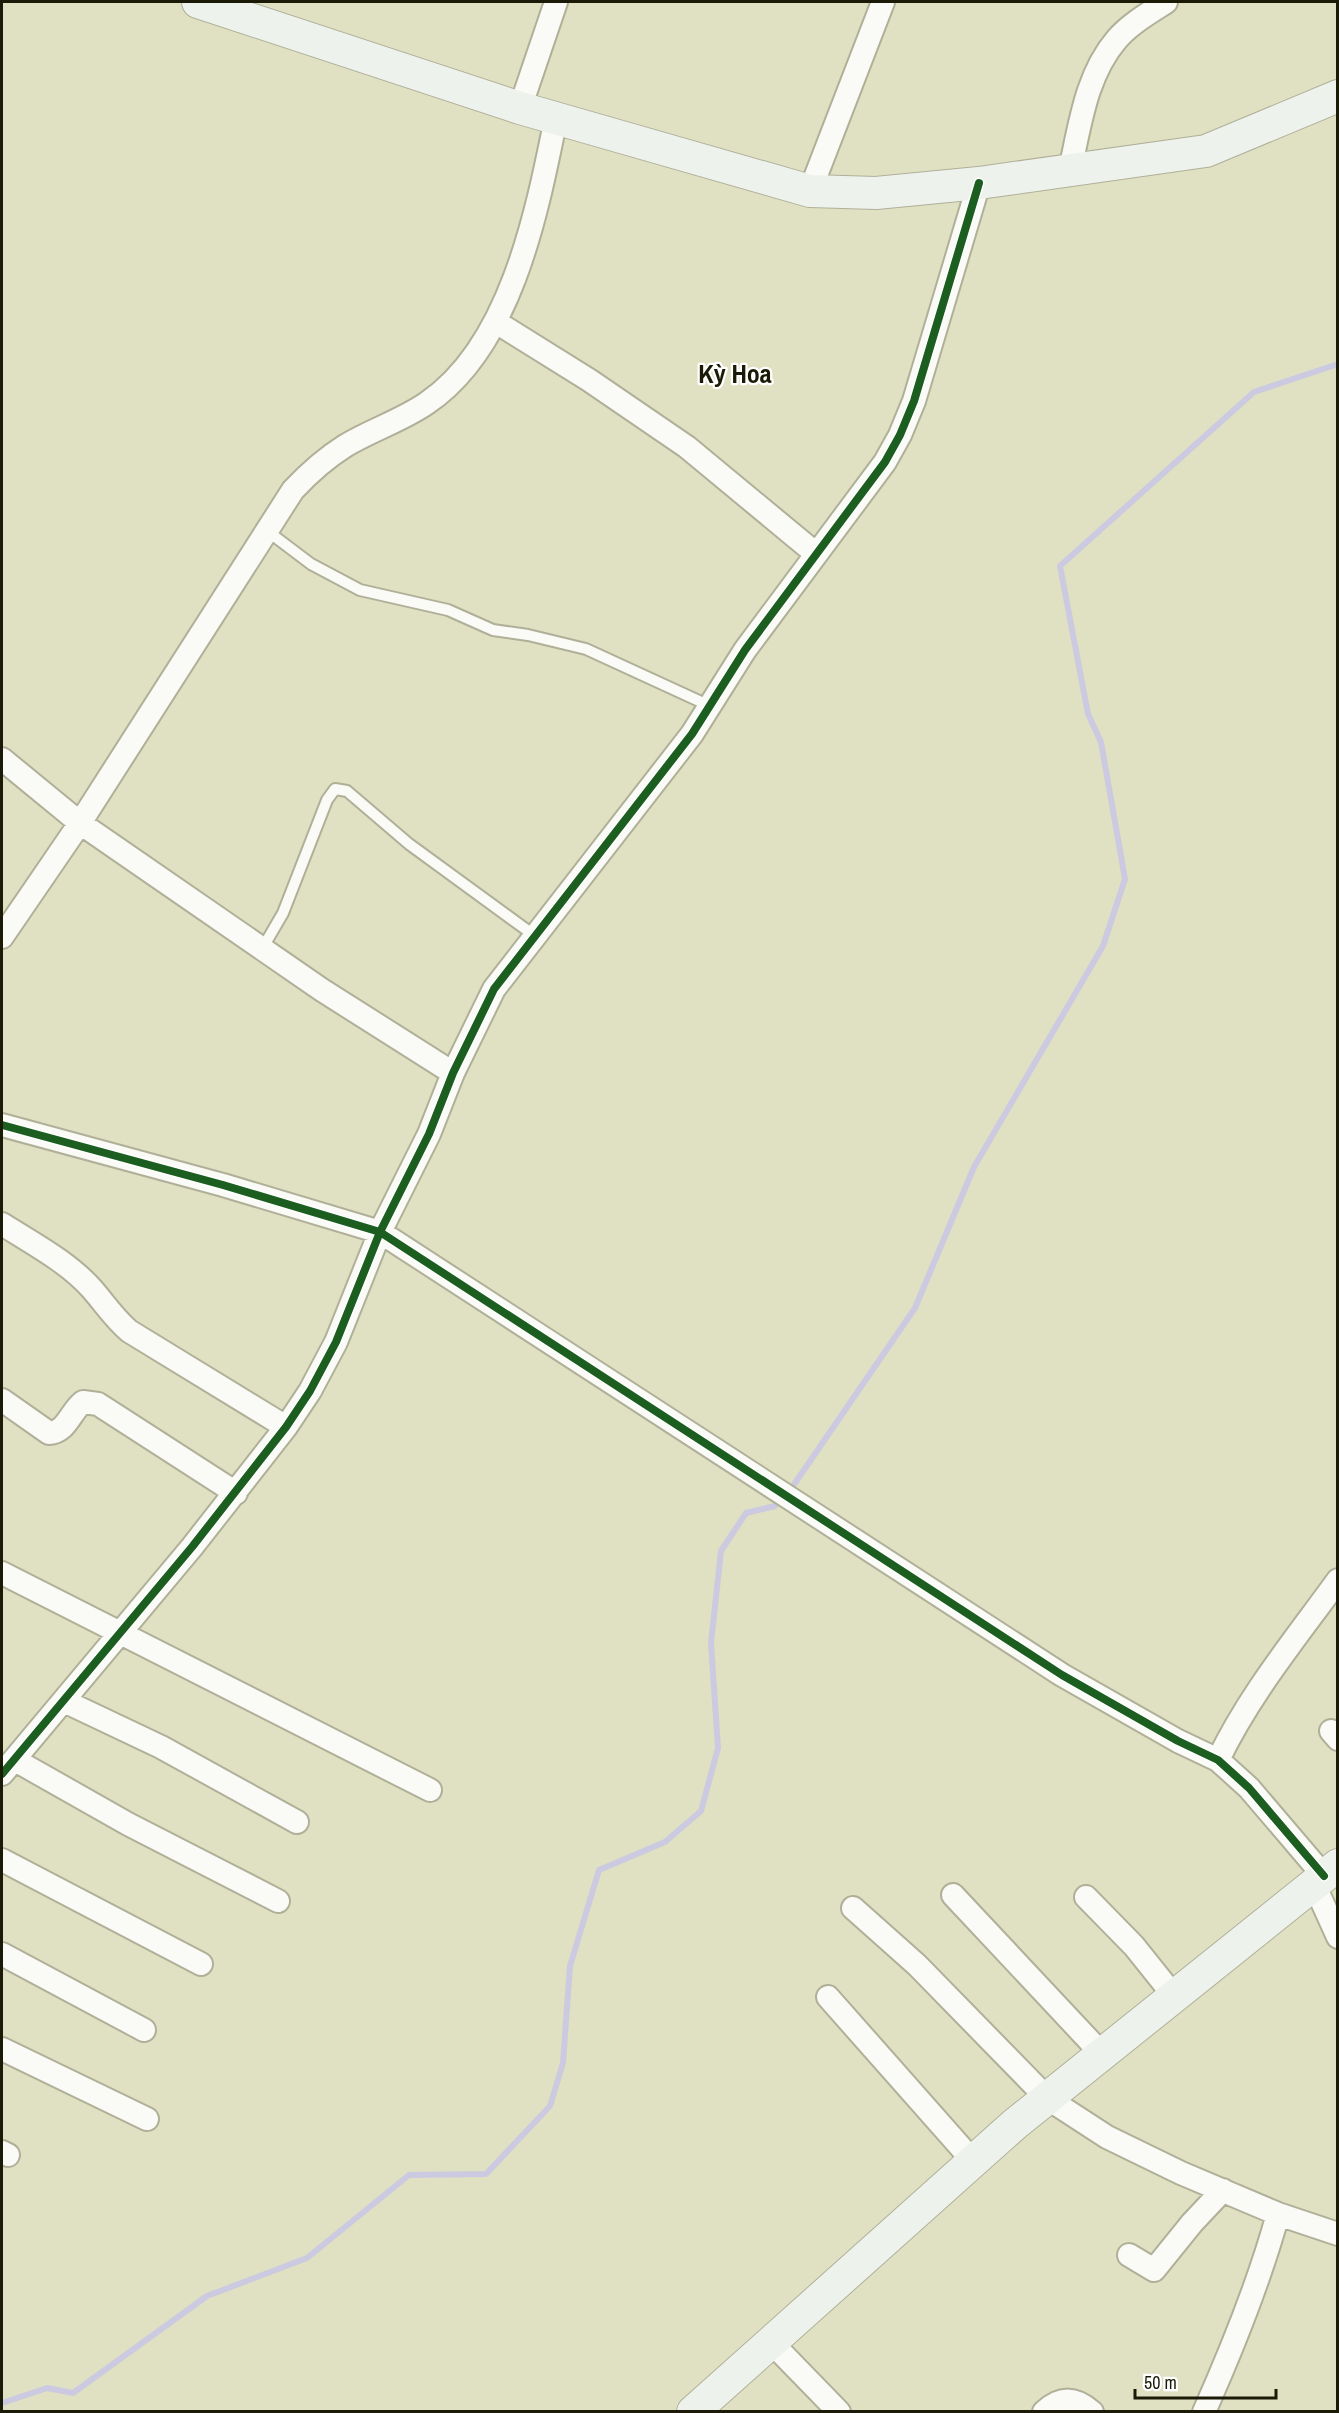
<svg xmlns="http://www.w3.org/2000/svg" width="1339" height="2413" viewBox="0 0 1339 2413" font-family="'Archivo Narrow',sans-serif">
<rect width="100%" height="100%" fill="#e0e0c3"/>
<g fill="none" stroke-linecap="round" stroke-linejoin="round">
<path stroke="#cccae1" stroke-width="6" d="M793,1486L915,1308L974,1167L1103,946L1125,879L1101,742L1088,714L1060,566L1254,392L1338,364
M2,2403L47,2388L73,2393L207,2296L307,2258L409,2175L486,2174L550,2106L563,2063L570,1966L599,1870L665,1842L701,1811L718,1748L711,1643L721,1551L746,1513L775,1506"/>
<defs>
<path id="lane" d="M266,530L311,564L360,590L448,610L493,630L528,635L586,649L710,706
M262,949L283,913L327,800L335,789L347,791L409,844L535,936"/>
<path id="street" d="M520,108L556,2
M1070,170C1080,125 1086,75 1117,39C1130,24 1149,13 1166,2
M810,191L883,2
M496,322L589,380L687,447L815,553
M2,759L80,823L322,990L453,1073
M2,937L80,823L293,490C309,473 326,458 345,446C371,430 401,421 427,403C511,346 537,212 556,118
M2,1125L223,1185L380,1232L1062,1675L1178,1741L1218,1760L1249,1788L1324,1876
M2,1224C32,1243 68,1262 92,1289C105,1304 114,1318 129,1331L286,1427
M2,1400L49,1433C67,1432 70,1412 83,1402L98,1404L236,1493
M2,1573L430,1790
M64,1701L161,1747L297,1822
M1331,1731L1338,1739
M15,1760L128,1824L278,1901
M1218,1760C1249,1695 1296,1638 1338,1580
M2,1774L192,1547L286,1427L310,1391L336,1342L380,1232L429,1134L453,1073L494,989L692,734L745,650L885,462L900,435L914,401L979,183
M2,1860L201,1964
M1314,1884L1338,1937
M953,1895L1102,2054
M1086,1897L1134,1946L1174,1996
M853,1908L917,1965L1047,2098L1107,2137L1181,2173L1278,2214L1338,2234
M2,1954L144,2030
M828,1997L973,2161
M2,2049L147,2119
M2,2152L8,2155
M1129,2255L1154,2270L1192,2223L1223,2190
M771,2342L839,2412
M1044,2412C1061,2396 1075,2397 1092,2412
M1204,2412C1233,2347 1259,2283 1278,2214"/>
<path id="secondary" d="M198,2L520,108L810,191L876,193L979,183L1206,151L1338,96
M693,2412L1015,2124L1338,1865"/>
</defs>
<use href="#lane" stroke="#b0b099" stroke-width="14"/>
<use href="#street" stroke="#b0b099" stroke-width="26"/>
<use href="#secondary" stroke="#b0b099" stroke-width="34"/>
<use href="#lane" stroke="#fafaf6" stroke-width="10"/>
<use href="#street" stroke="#fafaf6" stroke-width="22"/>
<use href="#secondary" stroke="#eef2ec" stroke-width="32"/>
<defs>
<path id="cycleway" d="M2,1125L223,1185L380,1232L1062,1675L1178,1741L1218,1760L1249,1788L1324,1876
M2,1774L192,1547L286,1427L310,1391L336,1342L380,1232L429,1134L453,1073L494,989L692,734L745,650L885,462L900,435L914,401L979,183"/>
</defs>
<use href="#cycleway" stroke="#fff" stroke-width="11"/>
<use href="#cycleway" stroke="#1b5e20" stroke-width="8"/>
</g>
<g text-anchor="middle" stroke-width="4.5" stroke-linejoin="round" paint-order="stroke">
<g font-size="26" font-weight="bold" fill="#1a1a06" stroke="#fff">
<text x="735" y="383">Kỳ Hoa</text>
</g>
</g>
<rect width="1339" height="2413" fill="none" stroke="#1a1a06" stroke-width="6"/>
<path d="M1135 2389v9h141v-9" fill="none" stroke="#1a1a06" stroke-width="3"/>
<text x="1144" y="2389" font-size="18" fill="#1a1a06" stroke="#ffffff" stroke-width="4.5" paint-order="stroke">50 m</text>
</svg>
